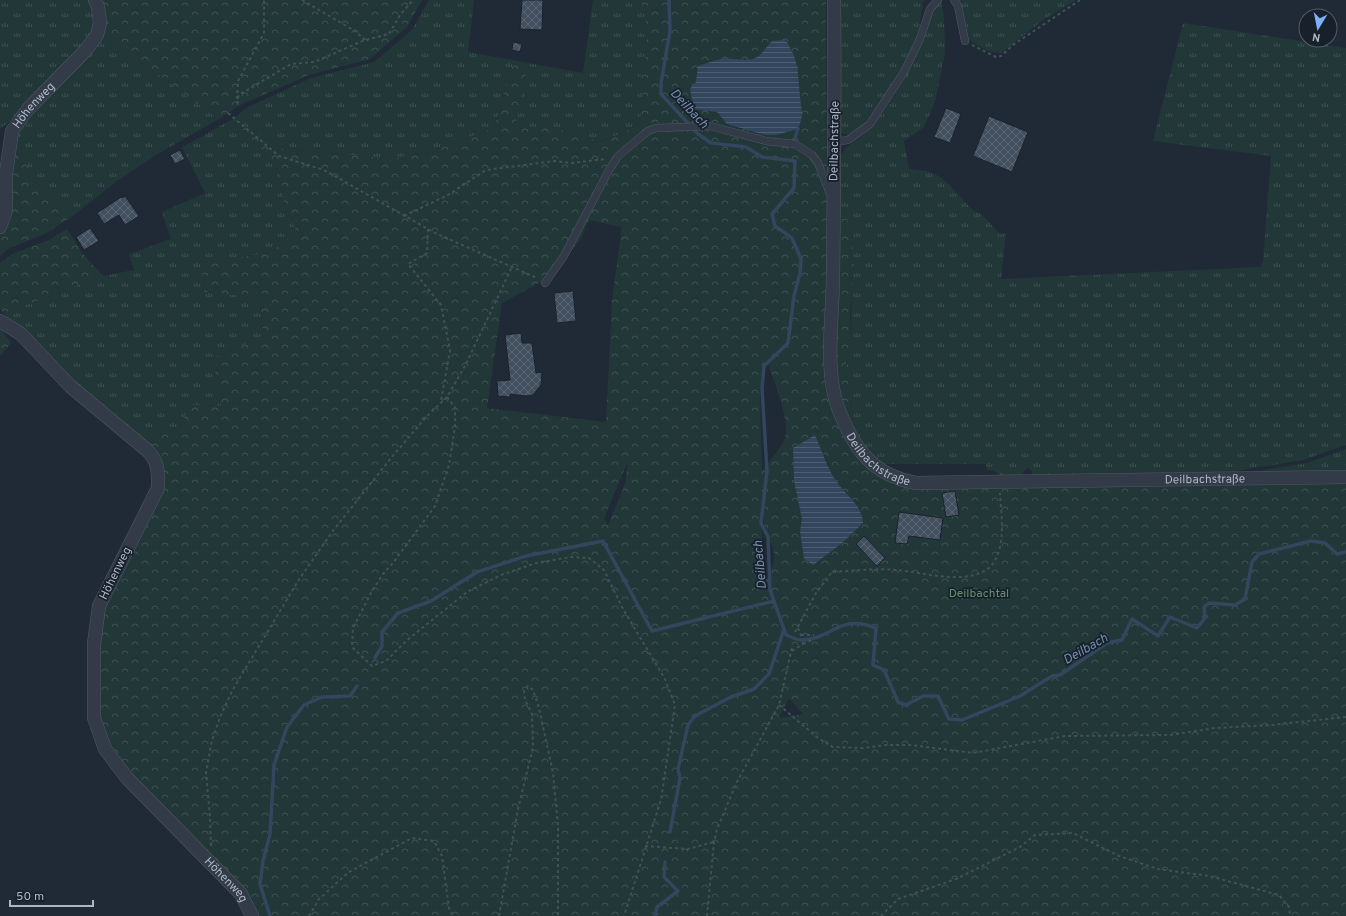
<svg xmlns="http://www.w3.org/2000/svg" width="1346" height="916" viewBox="0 0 1346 916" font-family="Overpass,sans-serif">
<defs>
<pattern id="grass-tufts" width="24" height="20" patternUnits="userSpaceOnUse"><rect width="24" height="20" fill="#223738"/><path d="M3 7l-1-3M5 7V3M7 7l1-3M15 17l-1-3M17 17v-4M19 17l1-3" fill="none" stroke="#3f5253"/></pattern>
<pattern id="forest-crowns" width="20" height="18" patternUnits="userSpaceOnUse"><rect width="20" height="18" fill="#223738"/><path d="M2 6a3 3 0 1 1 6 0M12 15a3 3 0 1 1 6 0" fill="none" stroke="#3f5253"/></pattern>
<pattern id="water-rules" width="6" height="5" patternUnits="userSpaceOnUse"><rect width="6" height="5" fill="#32465e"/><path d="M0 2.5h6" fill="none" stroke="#4d5e73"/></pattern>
<pattern id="building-cross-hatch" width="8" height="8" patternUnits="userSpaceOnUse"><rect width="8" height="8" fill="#424f5e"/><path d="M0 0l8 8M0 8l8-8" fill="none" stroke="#5b6673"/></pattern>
</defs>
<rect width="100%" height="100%" fill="#1f2a36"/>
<path fill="url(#grass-tufts)" d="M0,0H90C95,19 96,25 86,43L23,111L0,129Z
M429,0H474L468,52L583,73L593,0H653L658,110L625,132L599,142L552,127H514L527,69L513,64L494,128L430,152L390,159L283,149L234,120L274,164L282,179L283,200L297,232L269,253L201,262L204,292L259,297L264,336L213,358L222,406L190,405L178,430L159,433L150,448L103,410L8,318L4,313L103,276L134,270L129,254L171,239L162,212L205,193L182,147L233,119L246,108L311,78L374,62L412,30Z
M838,0H926L923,2C921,14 920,26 917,38C912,59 870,130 848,134C845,135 843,133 840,132Z
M959,0H1076L1043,20L1001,53C989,53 979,46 969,40Z
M941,2L944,17L945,53L935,102L924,127L904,141L909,169C918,171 927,169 935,174C951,182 960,199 973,210C976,212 979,212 981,214C989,220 993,229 1001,234L1006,233L1001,279L1260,267L1263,261L1271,156L1153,141L1183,23L1346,48V445L1303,460L1236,471L1222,475L1032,477V470L1027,468L1020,476H1002L992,470H987L986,464H878L864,448L846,413L851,409L846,363L851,338L852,238L847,218L837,219L841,155C849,142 863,137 872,126C893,102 909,72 922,43C929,28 929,14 941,2Z
M102,34L219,119L156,155L117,181L74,215L33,180L15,132Z
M1346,449V472L1258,473L1264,470L1307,463Z"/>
<path fill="url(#forest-crowns)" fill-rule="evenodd" d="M101,0H422L407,27L370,59L309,75L240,105L219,119L102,34Z
M640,0H826L828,391C834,428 853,462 887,479L1346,481V916H249V897L107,748L97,718L102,606L162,485L150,448L159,433L178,430L190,405L221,406L213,358L264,336L259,297L204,292L201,262L269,253L297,232L283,200L282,179L274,164L233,119L283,149L390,159L430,152L494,128L513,64L527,69L515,127H552L600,142L625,132L640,122L643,91L640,70L646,55L647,43L645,12ZM589,220L622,227L612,301L606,422L487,408L502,303L548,278L581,239ZM768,364C774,382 792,424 784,440C779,451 769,461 762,471L760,388L762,375ZM628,461L625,484L608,525L604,518ZM762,497L765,531L773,548L775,558L767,580L762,546ZM789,698L803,714L779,718Z
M15,132L33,180L74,215L45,234L9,248L0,256V237L8,210Z
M847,218L852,238L854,262L850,315L851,338L846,363L851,409L846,413L840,399L836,371L837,219Z
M67,229L83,254L103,276L4,313L0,309V263L12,254L49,240Z
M0,328L11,343L0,356Z"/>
<path fill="url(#water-rules)" d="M785,40C799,58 798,75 800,96C801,113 805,111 798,129L776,135H765L727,124L717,112L694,109L690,89L696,82L698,66L723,58L745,60L753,59L759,56L772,41Z
M815,435C821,449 826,464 834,478C843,494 862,503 863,523L841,544L813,565L804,559L800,531L802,519L794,481L793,448Z"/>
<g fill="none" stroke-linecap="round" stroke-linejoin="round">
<path stroke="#32465e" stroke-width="3.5" d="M669,0L670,31L661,83V94L698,134L711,143L746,147L762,157L795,161L794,188L772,214L775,226L792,238L801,259L800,273L794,296L788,343L764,366L762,388L767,471L761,523L768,537L770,590L786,635C790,636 796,640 801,640C832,640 838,613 876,628L873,665L884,670L898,702L906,705L923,696H938L949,719L962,720L1020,696L1052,676L1060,675L1107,643L1122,640L1132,619L1158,636L1170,617L1197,628L1205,618L1204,607L1209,603L1235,605L1245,599L1252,562L1259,554L1311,541L1325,543L1337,554L1346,552
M794,140L798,129
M375,658L382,646V632L398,613L431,601L477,572L526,556L603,541L652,631L774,601
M670,832L680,778L678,769L688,725L695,716L731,697L754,689L769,674L784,629
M270,916L260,884L263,861L270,834L274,765L287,727L304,705L322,697L350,696L357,686
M655,916L657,907L678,891L664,877L665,862"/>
</g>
<path fill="url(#building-cross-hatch)" stroke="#1a222d" d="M522,0H543L542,30L520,29Z
M513,42L522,44L520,52L512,50Z
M946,108L961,114L950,143L934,137Z
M989,116L1028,132L1012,172L973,156Z
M180,150L185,159L175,164L170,155Z
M125,196L139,216L125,225L119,215L104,224L97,213L121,197L122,198Z
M90,228L99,241L84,250L76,237Z
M573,291L576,321L557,323L554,293Z
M521,333L522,343H532L536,373L542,372L541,385L533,395L526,396L510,394V397L498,396L497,381L510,380L505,335Z
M955,491L959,515L946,517L942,493Z
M899,512L943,518L940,540L909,536L907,544L895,543Z
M864,536L885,558L877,566L856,544Z"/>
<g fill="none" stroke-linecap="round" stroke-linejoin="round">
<defs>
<path id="lane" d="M954,0L958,6L965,41
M834,142L848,140L870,124L904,72L920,39L930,9L938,0
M545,283L564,256L609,170L618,156L648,131L656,128L710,126L766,141L795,144L812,155L818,163L831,196"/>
<g id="street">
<path id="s1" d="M834,0C835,92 834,184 833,276C833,317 824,369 838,408C854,449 872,475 916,483L1346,477"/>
<path id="s2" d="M0,227L6,210V173L12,131L28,109L85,51L97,35L100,23L98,7L95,0"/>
<path id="s3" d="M0,321L21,334L70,386L148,451C159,463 158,472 158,488L99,606L94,644V718L105,749L127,778L241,894L252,916"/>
</g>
</defs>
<use href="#lane" stroke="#505965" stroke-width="8"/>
<use href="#street" stroke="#505965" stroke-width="14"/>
<path stroke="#3e5355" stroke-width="2" stroke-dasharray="3 3" stroke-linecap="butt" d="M302,0L355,31L365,40
M972,45L996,57L1001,56L1013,45L1080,0
M237,99L238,81L264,33V0
M238,104L237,100L239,95L291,64L314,62L365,40L389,34L400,15L413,0
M228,113L279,156L324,170L435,233L537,278
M404,216L448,195L486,170L555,161L571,163L605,159
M428,229L427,253L408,264L441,305L450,350L441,401
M447,397L455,407V427L449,465L435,506L393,563L383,574L372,591L353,628L352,647L372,666L386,661L406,641L467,592L501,575L536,563L571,557L589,558L604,570L623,609L665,679L675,705L661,800L624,916
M798,628L802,638
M795,632L816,593L832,572C852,571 875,568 896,570C923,572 976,589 994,562C1006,543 1001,514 1000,493
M801,635H814
M803,644L814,639
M792,651L803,644V642
M779,705L818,738L833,747L863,748L886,745H911L973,753L1065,736L1170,735L1215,728L1271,725L1346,717
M211,846L210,817L206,773L212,740L221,715L232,691L298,581L332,532L391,458L427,416L447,397L465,366L512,267
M645,846L688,849L714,842
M309,916L319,899L349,872L412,838L434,841L442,856L449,908L453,916
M499,916L518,809L533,747L532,714L525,700L524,690L528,686L533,690L539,708L553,773L558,826V916
M707,916L714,842L717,829L737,782L779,705L792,647
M881,916L898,899L956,879L1020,847L1035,835L1073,833L1119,856L1158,869L1209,876L1279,895L1289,907L1290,916"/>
<use href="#lane" stroke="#323b47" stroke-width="7"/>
<use href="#street" stroke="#323b47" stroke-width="13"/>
</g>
<g text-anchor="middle" stroke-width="3.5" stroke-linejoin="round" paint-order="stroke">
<g font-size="12" fill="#acb6c4" stroke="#18202b">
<text dy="4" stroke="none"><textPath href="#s2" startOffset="131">Höhenweg</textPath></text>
<text transform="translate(834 141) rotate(-89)" y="4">Deilbachstraße</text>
<text dy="4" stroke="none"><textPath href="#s1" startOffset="477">Deilbachstraße</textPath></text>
<text dy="4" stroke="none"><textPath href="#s1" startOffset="812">Deilbachstraße</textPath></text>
<text transform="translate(115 573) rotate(-64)" y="4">Höhenweg</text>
<text dy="4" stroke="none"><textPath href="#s3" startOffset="693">Höhenweg</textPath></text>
</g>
<g font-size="12" fill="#64946d" stroke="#18202b">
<text x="979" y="597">Deilbachtal</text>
</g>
<g font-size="13" font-style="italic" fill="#748ead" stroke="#18202b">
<text transform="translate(690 108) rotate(47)" y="5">Deilbach</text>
<text transform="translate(759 565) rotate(-95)" y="5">Deilbach</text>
<text transform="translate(1085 648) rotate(-30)" y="5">Deilbach</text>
</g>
</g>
<g transform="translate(1318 28) rotate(190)"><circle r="19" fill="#18202b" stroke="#535c68"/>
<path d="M0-3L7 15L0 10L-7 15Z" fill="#7cb0f9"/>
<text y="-6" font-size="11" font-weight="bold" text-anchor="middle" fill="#acb6c4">N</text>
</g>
<path d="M10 900v6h83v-6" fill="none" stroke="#acb6c4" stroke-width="2"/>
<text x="16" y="900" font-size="12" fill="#acb6c4" stroke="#18202b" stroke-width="3" paint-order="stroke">50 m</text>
</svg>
